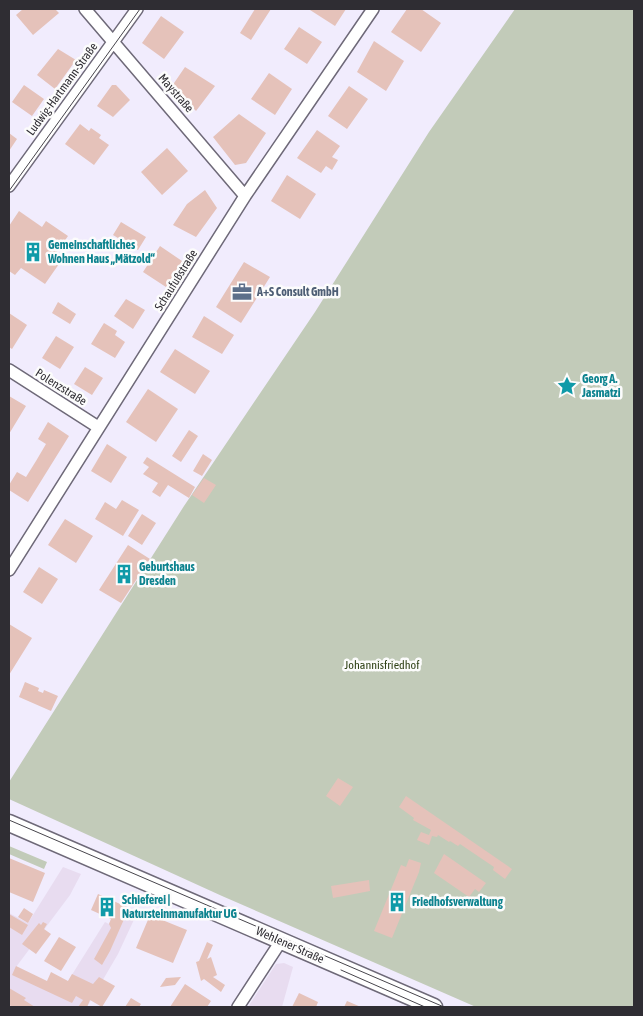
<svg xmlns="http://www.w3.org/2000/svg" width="643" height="1016" viewBox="0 0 643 1016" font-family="'Asap Condensed',sans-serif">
<rect width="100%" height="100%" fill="#f1ecfd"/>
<path fill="#e8dcf0" d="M63,867L81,874L70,895L16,967L63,989L105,922L109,924L111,919L115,920L122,904L138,911L118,954L87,1007H13L9,1005V913L28,923Z
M284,963L293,967L282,1007H248L276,964Z"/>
<path fill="#c2cbb9" d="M515,9H634V1007H476L222,896L9,799V782L184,506L315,312L429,132Z
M9,846L47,862L44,869L9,854Z"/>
<path fill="#e5c2ba" d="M23,9H55L59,13L33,35L16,15Z
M255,9H271L251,40L240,33Z
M311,9H346L335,26L310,10Z
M407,9H421L441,23L421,52L391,32Z
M161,16L184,32L164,59L142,43Z
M299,27L322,42L307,64L284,49Z
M374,41L404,61L386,91L357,72Z
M58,49L76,60L55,89L37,75Z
M185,67L215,86L196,111L172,86Z
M269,73L292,89L275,115L251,99Z
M24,85L44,99L32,116L12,102Z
M112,85H116L130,100L113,117L97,106Z
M349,86L368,99L347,129L328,116Z
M239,114L266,133L246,163L235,165L213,137Z
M80,124L89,131L91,128L101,135L99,138L109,145L94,165L65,144Z
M317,130L340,146L332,157L338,160L332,170L326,166L321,173L297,158Z
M9,133L17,139L9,151Z
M167,148L188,171L162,195L141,172Z
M287,175L316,194L300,219L271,201Z
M205,190L217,208L196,237L173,225L187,204Z
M19,211L42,227L46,221L68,236L52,259L59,264L45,284L21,268L15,275L9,271V226Z
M121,222L146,237L138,250L113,235Z
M160,246L182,261L166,287L143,272Z
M244,262L270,277L241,323L216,307Z
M126,299L145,310L133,329L114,316Z
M58,302L76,314L70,324L52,313Z
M9,313L27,325L12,349L9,347Z
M204,316L234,335L222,354L192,337Z
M104,323L117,331L115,335L125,342L115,358L91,344Z
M56,336L74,347L60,369L42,358Z
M175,349L210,371L195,394L160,372Z
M85,367L103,378L92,395L74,384Z
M148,389L178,409L156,442L126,422Z
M9,396L26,406L9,434Z
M48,422L69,436L28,502L9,490V485L17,472L26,477L36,461L46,444L38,439Z
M189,430L198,436L181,462L172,456Z
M107,444L127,457L111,483L91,471Z
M203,454L212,460L202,476L193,471Z
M147,457L195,487L189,498L168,485L160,497L152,492L158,483L143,474L149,467L143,463Z
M204,478L216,485L204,503L192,495Z
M122,500L139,510L123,536L95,519L105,502L116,509Z
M142,514L156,523L142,545L128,536Z
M65,519L93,536L76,563L48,545Z
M128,545L150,559L121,603L99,590Z
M39,567L58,579L42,604L23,592Z
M9,624L32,638L9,675Z
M25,682L39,688L38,691L43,693L44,690L58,696L51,711L19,697Z
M338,778L353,787L340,806L326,796Z
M406,796L512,869L505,879L493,870L494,867L460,844L458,846L450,841L449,842L438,835L437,837L432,836L429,845L417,840L421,832L429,835L431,830L413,820L414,818L399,807Z
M444,854L486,883L479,892L475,889L469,897L434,873Z
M9,858L45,873L33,902L9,892Z
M409,859L421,863L419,872L392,938L374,931L401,865L406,867Z
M369,880L370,891L333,898L331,886Z
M98,894L129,908L110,951L102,965L94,959L111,928L109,924L111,919L91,910Z
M24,908L33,914L28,923L18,917Z
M9,914L28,925L22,935L9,927Z
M150,915L187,930L173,963L136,948Z
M43,922L47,924L44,929L51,934L36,954L22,944L39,923L41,925Z
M59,937L76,947L61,971L44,961Z
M207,942L213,945L207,959L211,957L217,975L213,977L225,985L221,992L204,979L201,981L196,962L199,961Z
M16,966L47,981L51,972L68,981L72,974L93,984L99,977L115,986L102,1007L90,1000L87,1007H78L83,1000L76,996L72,1003L12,975Z
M181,977L175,985L160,987L166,978Z
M185,984L211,1001L207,1007H170Z
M9,988L26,998L24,1000L35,1007H13L9,1005Z
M299,993L318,1002L316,1007H292Z
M131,998L141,1004L139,1007H125Z
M347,1001L361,1007H344Z"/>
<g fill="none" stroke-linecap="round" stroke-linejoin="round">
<defs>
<path id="minor" d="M85,9L245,196
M9,186L137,9
M9,370L98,427
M9,570L245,196L373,9
M238,1007L281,941"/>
<path id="secondary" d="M9,823L434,1007"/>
</defs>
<use href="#minor" stroke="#6e6978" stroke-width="14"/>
<use href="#secondary" stroke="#6e6978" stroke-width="19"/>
<use href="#minor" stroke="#fff" stroke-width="11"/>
<use href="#secondary" stroke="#fff" stroke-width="16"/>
<path stroke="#47454c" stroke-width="1" d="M9,191L140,9
M9,820L444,1007
M341,970L425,1007"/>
</g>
<defs>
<symbol id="building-bare" viewBox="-9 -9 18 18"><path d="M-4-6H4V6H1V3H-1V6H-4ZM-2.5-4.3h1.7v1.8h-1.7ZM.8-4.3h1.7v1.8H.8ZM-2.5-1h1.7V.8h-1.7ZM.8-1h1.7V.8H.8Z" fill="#0f9aa8" stroke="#fcfcfc" stroke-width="2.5" paint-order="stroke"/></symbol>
<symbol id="office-bare" viewBox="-9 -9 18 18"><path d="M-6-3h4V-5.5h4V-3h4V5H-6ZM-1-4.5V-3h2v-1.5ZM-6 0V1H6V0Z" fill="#5c6f8a" stroke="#fcfcfc" stroke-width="2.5" paint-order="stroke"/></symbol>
<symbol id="sight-bare" viewBox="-9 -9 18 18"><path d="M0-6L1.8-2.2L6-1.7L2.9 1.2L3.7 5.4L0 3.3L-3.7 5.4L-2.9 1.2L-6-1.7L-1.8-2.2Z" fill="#0f9aa8" stroke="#fcfcfc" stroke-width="2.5" paint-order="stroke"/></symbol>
</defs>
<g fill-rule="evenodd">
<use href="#building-bare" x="19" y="238" width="28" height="28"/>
<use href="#office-bare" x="228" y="278" width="28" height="28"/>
<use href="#sight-bare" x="553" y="372" width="28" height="28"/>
<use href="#building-bare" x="110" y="560" width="28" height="28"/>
<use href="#building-bare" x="383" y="888" width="28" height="28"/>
<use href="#building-bare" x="93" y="893" width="28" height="28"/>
</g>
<g text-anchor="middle" stroke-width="5" stroke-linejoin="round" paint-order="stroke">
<g font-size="12" fill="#2f2d33" stroke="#fcfcfc">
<text transform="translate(62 89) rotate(-54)" y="4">Ludwig-Hartmann-Straße</text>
<text transform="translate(176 93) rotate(49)" y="4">Maystraße</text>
<text transform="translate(176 280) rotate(-58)" y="4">Schaufußstraße</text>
<text transform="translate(61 387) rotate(32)" y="4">Polenzstraße</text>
<text transform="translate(290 945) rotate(24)" y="4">Wehlener Straße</text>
</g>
<g font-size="12" font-weight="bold" fill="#0d838f" stroke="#fcfcfc" text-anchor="start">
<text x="48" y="249">Gemeinschaftliches<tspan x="48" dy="14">Wohnen Haus „Mätzold“</tspan></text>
<text x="582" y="383">Georg A.<tspan x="582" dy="14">Jasmatzi</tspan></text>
<text x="139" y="571">Geburtshaus<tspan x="139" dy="14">Dresden</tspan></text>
<text x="122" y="904">Schieferei |<tspan x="122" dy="14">Natursteinmanufaktur UG</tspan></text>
<text x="412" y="906">Friedhofsverwaltung</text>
</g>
<g font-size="12" font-weight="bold" fill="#4e5e75" stroke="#fcfcfc" text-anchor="start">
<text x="257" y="296">A+S Consult GmbH</text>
</g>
<g font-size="12" fill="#2f4216" stroke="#fcfcfc">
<text x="382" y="669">Johannisfriedhof</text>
</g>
</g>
<rect width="643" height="1016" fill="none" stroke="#2f2d33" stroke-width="20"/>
</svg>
